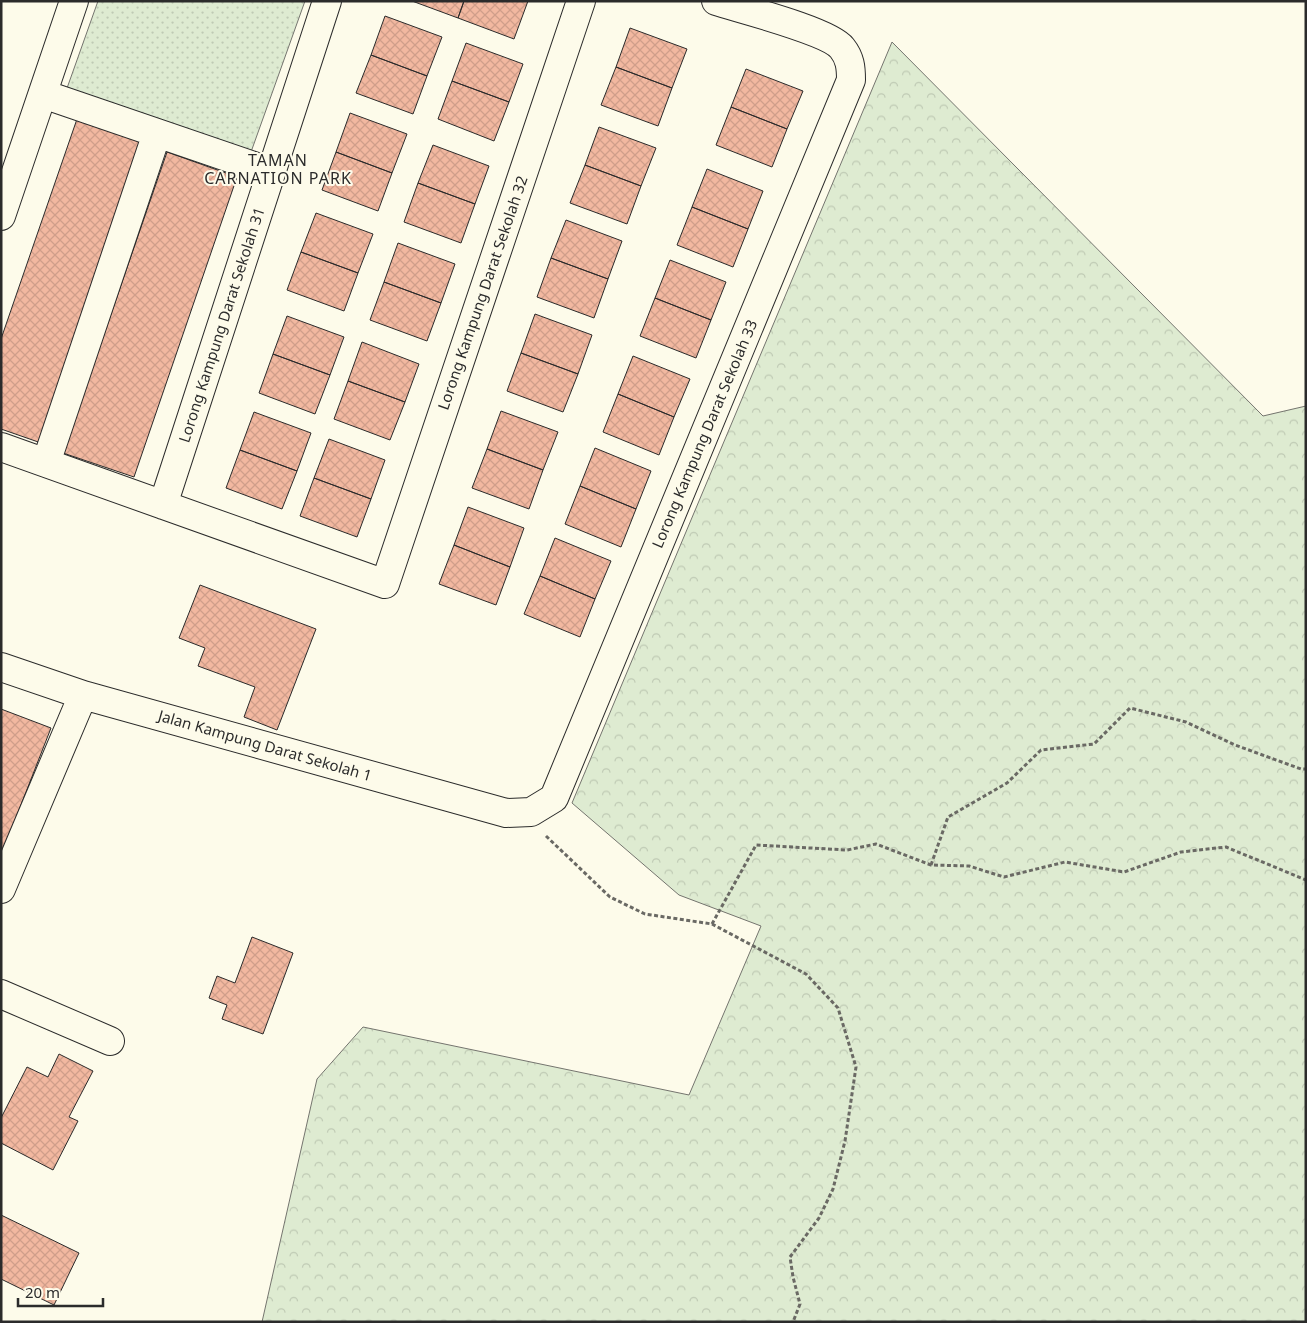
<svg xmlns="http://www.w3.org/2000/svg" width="1307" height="1323" viewBox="0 0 1307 1323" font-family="'Noto Sans',sans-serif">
<defs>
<pattern id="forest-crowns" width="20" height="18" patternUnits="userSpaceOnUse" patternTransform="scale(1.25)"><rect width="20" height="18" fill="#deebd1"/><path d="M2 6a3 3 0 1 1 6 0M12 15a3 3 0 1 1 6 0" fill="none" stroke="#bfcab4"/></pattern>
<pattern id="park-dots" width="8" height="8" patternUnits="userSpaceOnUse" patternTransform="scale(1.25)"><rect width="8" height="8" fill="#deebd1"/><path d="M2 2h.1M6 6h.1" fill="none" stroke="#bfcab4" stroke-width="1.8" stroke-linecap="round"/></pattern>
<pattern id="building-cross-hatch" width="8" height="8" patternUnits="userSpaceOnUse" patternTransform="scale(1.25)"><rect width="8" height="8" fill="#f2b8a0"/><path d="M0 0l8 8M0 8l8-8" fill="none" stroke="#d09e8a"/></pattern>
</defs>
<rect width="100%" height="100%" fill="#fdfbea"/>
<path fill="url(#forest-crowns)" stroke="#74746e" d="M892,42L1263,416L1306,406V1322H262L317,1079L363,1027L689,1095L761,926L679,895L572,803Z"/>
<path fill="url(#park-dots)" stroke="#74746e" d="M98,1H305L251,152L66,91Z"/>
<path fill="url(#building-cross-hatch)" stroke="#2b2b2b" d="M412,1H464L458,18Z
M464,1H528L514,39L458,18Z
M385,16L442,37L427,76L371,55Z
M630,28L687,49L672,88L616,67Z
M466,43L523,64L509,102L452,81Z
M371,55L427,76L413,114L356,93Z
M616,67L672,88L658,126L601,105Z
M746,69L803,91L787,129L731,107Z
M452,81L509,102L494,141L438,119Z
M731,107L787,129L772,167L716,145Z
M350,113L407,134L392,173L336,152Z
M77,119L147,143L44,444L1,429V339Z
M599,127L656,148L641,186L585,165Z
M433,145L489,166L475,204L418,183Z
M167,152L237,177L134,477L63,453Z
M336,152L392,173L378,211L322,190Z
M585,165L641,186L627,224L570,203Z
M707,169L763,191L748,229L692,207Z
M418,183L475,204L461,243L404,222Z
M692,207L748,229L733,267L677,245Z
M316,213L373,234L358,273L301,252Z
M566,220L622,241L608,279L551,258Z
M398,243L455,264L441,303L384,282Z
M301,252L358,273L344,311L287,290Z
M551,258L608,279L594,318L537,297Z
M670,260L726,282L711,320L655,298Z
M384,282L441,303L427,341L370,320Z
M655,298L711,320L696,358L640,336Z
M535,314L592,335L578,374L521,353Z
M287,316L344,337L330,375L273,354Z
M362,342L419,364L405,402L348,381Z
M521,353L578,374L563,412L507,391Z
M273,354L330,375L315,414L259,393Z
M633,356L690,379L674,417L618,394Z
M348,381L405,402L390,440L334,419Z
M618,394L674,417L659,455L603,432Z
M501,411L558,432L543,470L487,449Z
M254,412L311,433L297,471L240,450Z
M329,439L385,460L371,499L314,478Z
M595,448L651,471L636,509L580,486Z
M487,449L543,470L529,509L472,488Z
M240,450L297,471L282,509L226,488Z
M314,478L371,499L357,537L300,516Z
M580,486L636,509L621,547L565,524Z
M468,507L524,528L510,567L454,545Z
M555,538L611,561L595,599L540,576Z
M454,545L510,567L496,605L439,584Z
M540,576L595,599L580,637L524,614Z
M200,585L316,629L277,730L244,717L255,687L198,666L205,648L179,638Z
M1,709L51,728L1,856Z
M252,937L293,953L263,1034L222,1019L227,1005L209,998L217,976L235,983Z
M59,1054L93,1071L69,1117L78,1121L53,1170L1,1143V1118L27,1067L48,1077Z
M1,1215L79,1253L54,1305L1,1279Z"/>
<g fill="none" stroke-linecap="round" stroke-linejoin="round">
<defs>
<path id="minor" d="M43,94L271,172
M1,216L74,1
M1,447L385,584L581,1
M46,463L157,133
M163,505L327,1
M1,667L83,695L506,813L531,812L554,798L851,80C851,67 850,58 842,48C829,31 741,9 716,1
M1,889L83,695
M1,994L110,1041"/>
</defs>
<use href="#minor" stroke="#2b2b2b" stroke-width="30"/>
<path stroke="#6a6964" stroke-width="3" stroke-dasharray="4 2.5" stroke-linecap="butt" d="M546,836L610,897L645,914L712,924L806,974L838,1008L856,1067L845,1141L833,1189L819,1218L790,1257L793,1277L800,1304L793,1322
M931,865L948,817L1007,783L1041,750L1094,744L1130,708L1186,722L1235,745L1301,769H1306
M712,924L756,845L847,850L876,844L931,865L969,866L1004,877L1065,862L1124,872L1181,852L1226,847L1306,880"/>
<use href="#minor" stroke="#fdfbea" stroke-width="28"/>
</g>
<g text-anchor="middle" stroke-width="4" stroke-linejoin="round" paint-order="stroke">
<g font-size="15" fill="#2b2b2b" stroke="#fdfbea">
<text transform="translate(483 293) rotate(-71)" y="5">Lorong Kampung Darat Sekolah 32</text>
<text transform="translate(222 325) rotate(-72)" y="5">Lorong Kampung Darat Sekolah 31</text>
<text transform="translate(705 434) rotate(-67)" y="5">Lorong Kampung Darat Sekolah 33</text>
<text transform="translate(265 746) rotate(16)" y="5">Jalan Kampung Darat Sekolah 1</text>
</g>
<g font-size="16" letter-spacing="1" fill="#2b2b2b" stroke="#fdfbea">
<text x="278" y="166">TAMAN<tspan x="278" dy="18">CARNATION PARK</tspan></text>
</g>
</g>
<rect width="1307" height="1323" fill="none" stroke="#2b2b2b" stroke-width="5"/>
<path d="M18 1298v8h85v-8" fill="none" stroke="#2b2b2b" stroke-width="2.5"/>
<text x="25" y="1298" font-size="15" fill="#2b2b2b" stroke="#fdfbea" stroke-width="4" paint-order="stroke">20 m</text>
</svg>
